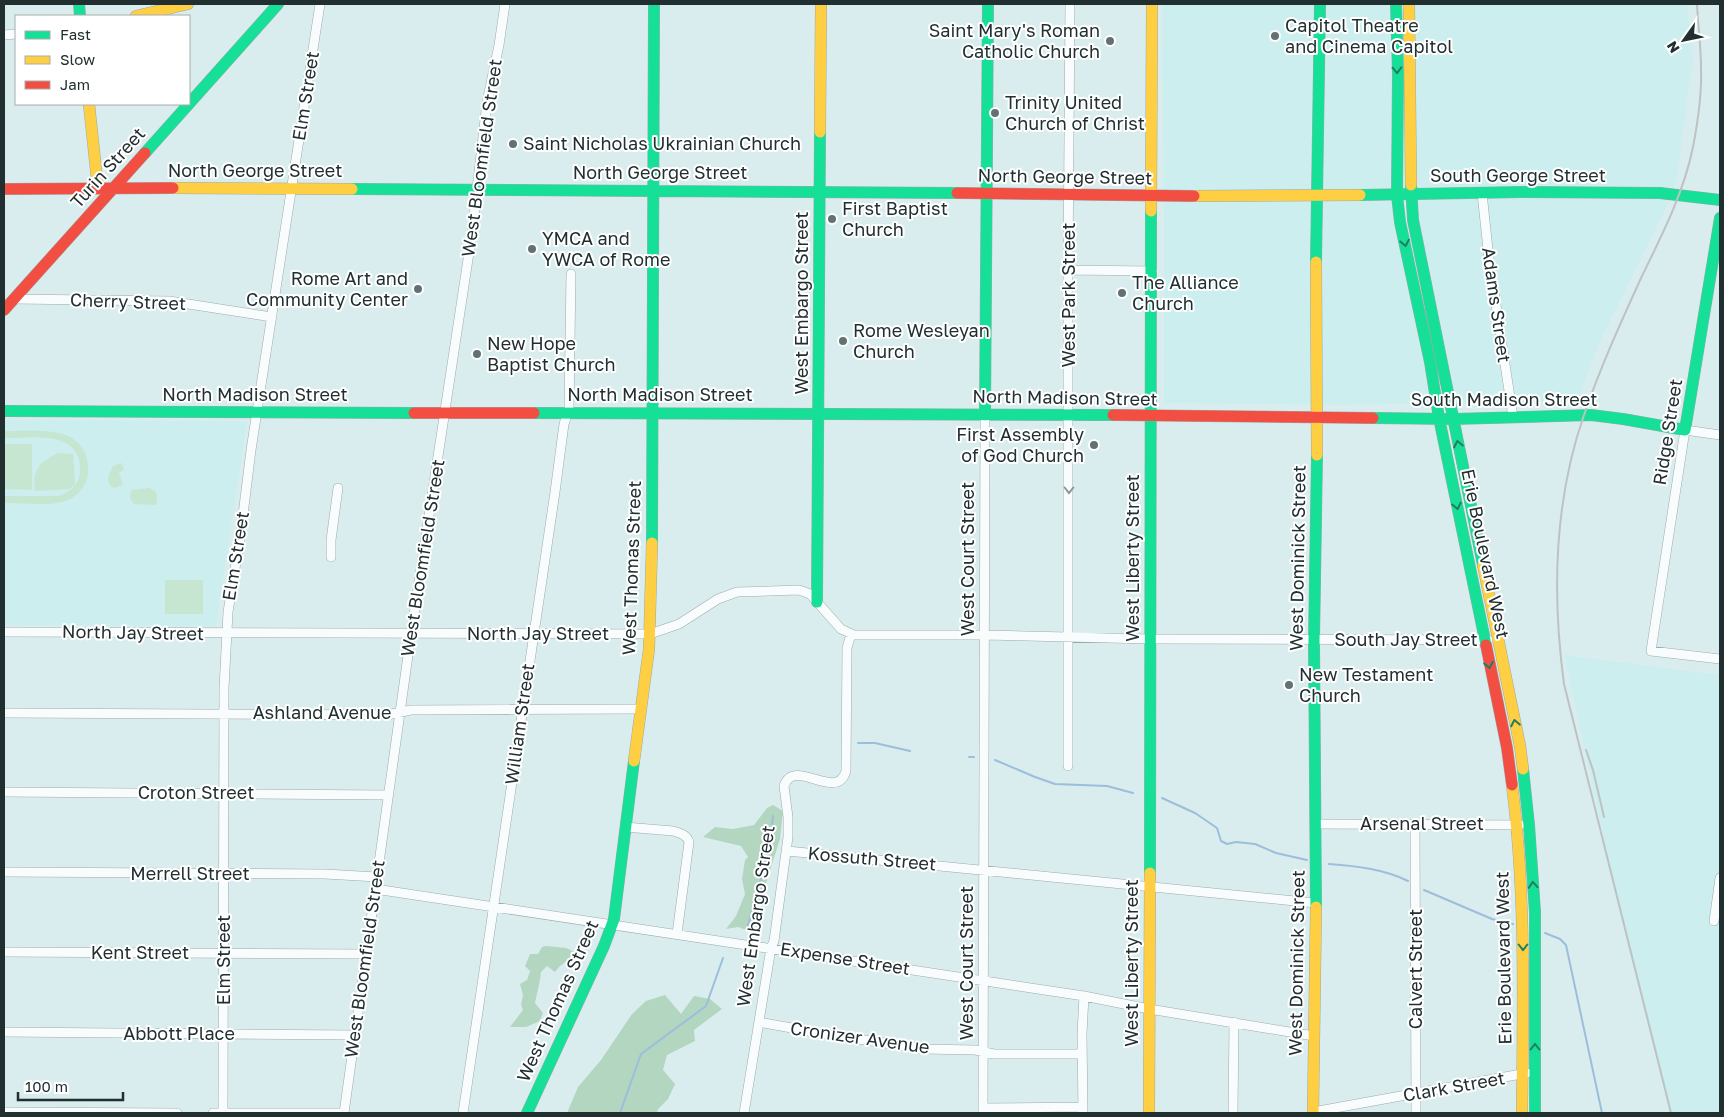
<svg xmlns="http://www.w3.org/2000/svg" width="1724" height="1117" viewBox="0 0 1724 1117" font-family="'Golos Text',sans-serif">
<rect width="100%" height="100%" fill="#daedee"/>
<path fill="#cceeef" d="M1162,4H1687L1693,59L1676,183L1664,212L1600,342L1577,402L1335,405L1164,403V208Z
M4,420L247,421L216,626L4,625Z
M1564,655L1720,675V1113H1672L1613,880Z"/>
<path fill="#c6e6d2" d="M4,431C38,431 91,423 88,474C87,485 78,496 68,500C52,507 22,503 4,503V496H59C71,491 80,484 80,471C82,429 31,438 4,438Z
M4,444H32V490L4,489Z
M58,453L73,454L75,484L69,489L35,491C32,469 40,462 58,453Z
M122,463L124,470L119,473L123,485L114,488C104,482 109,474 113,466Z
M149,488L155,491L157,495V503L155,505L134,504C129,498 129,496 132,490Z
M165,580H203V614H165Z"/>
<path fill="#b3d6c0" d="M773,805L783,811L780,839L769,873L752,932L738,927L726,929L736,916L745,894L742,879L745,860L748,857L741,846L703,837L715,827L733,829L754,825L767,808Z
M546,946L566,948L577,953L572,964L567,961L560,966L555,972L547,966L541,972C540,983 537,992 535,1003L543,1013L540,1021L526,1027H510L523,1010L521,1005L523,995L520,984L527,980L530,971L525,966L530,954H538L542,947Z
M665,995L681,1014L694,996L710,999L722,1009L694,1030L695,1041L667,1055L663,1070L675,1084L668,1099L658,1109L657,1113H567L578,1087L601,1060L632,1014L646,1001Z"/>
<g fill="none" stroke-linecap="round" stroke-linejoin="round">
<path stroke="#9bbedc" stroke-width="2" d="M858,743H875L910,751
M969,757H974
M995,760L1035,777L1055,784L1107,786L1133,793
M1162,798L1195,813L1217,828L1221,841L1227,844L1236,842L1255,844L1276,853L1307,860
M1329,864C1356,866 1384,869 1408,881
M1424,890L1492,919L1513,924
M747,929L770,846L773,816
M1545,933L1560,939L1566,945L1602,1113
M620,1113L641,1054L706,1006L723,958"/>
<defs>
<path id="street" d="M4,35L16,34
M1482,193L1489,259L1513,417
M1068,270L1152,271
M14,299L169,301L272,317
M1720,435L1685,430L1651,651L1720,659
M331,557V540L338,488
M4,632L650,634L679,624L718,599L737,592L799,590L810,594L841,629L854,635H985L1150,639L1488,640
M4,713L387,715L411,710L641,709
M1068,766V270L1070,4
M4,792L388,795
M1315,824L1520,825
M1415,825L1416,1113
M625,827L673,831C680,833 687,835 689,842L677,934
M787,851C963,868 1139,886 1315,903
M4,872L325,874L377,877
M375,889L1084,996L1149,1009L1314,1036
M1714,921L1720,878
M4,952L366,954
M759,1022L819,1033L924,1049L975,1050L994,1054H1082
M4,1032L355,1035
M983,1108L1083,1107
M4,1112L177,1113
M1313,1112L1527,1073
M213,1113H344
M223,1113L224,688L228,612L241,531L251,450L320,4
M344,1113L411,634L472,233L487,102L499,45L505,4
M463,1113L555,492L564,424L569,409L571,274
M744,1113L771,948L774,941L788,837V817L784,786C794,756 837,803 846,771L847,648L851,634
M983,1113L985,415
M1083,1113L1082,1034L1084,996
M1233,1113L1234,1022"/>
<path id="fast" d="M79,4L80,16
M1396,4L1398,74L1397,195L1400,222L1430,362L1439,418L1486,645
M145,153L278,4
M1411,185L1413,220L1483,565
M352,189L957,193
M1360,195L1522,192L1660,193L1720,200
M1316,262L1320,4
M4,411L414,413
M534,413L1113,415
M985,415L988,4
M1373,418L1453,419L1591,415L1623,419L1685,430L1720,218
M652,543L654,4
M817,602L820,132
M1523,769L1529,825L1535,912V1113
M1150,873L1151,211
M1316,907L1314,640L1317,455
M527,1113L604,946L614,919L634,761"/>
<path id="slow" d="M1409,4L1411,185
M136,16L188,4
M89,104L98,189
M820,132L821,4
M173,188L352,189
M1194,196L1360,195
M1151,211L1152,4
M1316,262L1317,455
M1483,565L1520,746L1523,769
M634,761L649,649L652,543
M1512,785C1526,893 1523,1004 1522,1113
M1149,1113L1150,873
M1313,1113L1316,907"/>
<path id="jam" d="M4,189L173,188
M957,193L1194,196
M4,310L145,153
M414,413H534
M1113,415L1373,418
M1486,645L1507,748L1512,785"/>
</defs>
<use href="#street" stroke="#9caaab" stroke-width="10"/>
<use href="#fast" stroke="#9caaab" stroke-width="12"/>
<use href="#slow" stroke="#9caaab" stroke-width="12"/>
<use href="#jam" stroke="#9caaab" stroke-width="12"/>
<use href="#street" stroke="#f9fcfc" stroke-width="9"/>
<use href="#fast" stroke="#16e098" stroke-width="11"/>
<use href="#slow" stroke="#ffcf43" stroke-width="11"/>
<use href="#jam" stroke="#f24e42" stroke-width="11"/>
<path stroke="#bdc2c3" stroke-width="2" d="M1586,750L1593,770L1604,817
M1671,1113L1564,684C1552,595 1554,501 1584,415C1600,368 1621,322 1642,276C1662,235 1684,192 1693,147C1698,121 1702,94 1701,68C1701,46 1698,25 1697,4"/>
</g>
<defs><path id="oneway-chevron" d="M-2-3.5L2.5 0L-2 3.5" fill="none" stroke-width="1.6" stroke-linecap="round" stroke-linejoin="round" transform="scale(1.25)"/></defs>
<g stroke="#1d7f5f">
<use href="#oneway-chevron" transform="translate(1397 70) rotate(88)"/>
<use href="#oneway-chevron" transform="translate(1405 243) rotate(79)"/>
<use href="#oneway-chevron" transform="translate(1458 444) rotate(-101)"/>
<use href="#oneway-chevron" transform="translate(1457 506) rotate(78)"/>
<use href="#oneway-chevron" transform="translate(1489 665) rotate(79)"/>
<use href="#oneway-chevron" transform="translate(1515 723) rotate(-101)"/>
<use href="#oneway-chevron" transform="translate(1533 885) rotate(-94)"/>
<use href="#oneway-chevron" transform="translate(1523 947) rotate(90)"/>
<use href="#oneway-chevron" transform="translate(1535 1047) rotate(-90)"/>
</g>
<use stroke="#8e9696" href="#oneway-chevron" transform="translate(1069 490) rotate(90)"/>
<g fill="#627272" stroke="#fff" stroke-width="2">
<circle cx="1275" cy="36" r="5"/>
<circle cx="1110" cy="41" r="5"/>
<circle cx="995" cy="113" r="5"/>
<circle cx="513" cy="144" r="5"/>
<circle cx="832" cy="219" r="5"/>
<circle cx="532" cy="249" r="5"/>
<circle cx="418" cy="289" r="5"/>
<circle cx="1122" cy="293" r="5"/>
<circle cx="843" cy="341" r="5"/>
<circle cx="477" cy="354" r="5"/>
<circle cx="1094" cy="445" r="5"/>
<circle cx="1289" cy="685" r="5"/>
</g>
<g text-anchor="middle" stroke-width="4" stroke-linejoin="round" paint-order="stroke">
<g font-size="18" fill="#222f30" stroke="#fff" text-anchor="start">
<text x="1285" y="32">Capitol Theatre<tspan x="1285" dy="21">and Cinema Capitol</tspan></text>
<text x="1100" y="37" text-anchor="end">Saint Mary's Roman<tspan x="1100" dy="21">Catholic Church</tspan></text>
<text x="1005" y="109">Trinity United<tspan x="1005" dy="21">Church of Christ</tspan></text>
<text x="523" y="150">Saint Nicholas Ukrainian Church</text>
<text x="842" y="215">First Baptist<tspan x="842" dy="21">Church</tspan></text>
<text x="542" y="245">YMCA and<tspan x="542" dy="21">YWCA of Rome</tspan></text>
<text x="408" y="285" text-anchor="end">Rome Art and<tspan x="408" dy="21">Community Center</tspan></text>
<text x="1132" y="289">The Alliance<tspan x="1132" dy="21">Church</tspan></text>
<text x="853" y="337">Rome Wesleyan<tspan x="853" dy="21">Church</tspan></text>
<text x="487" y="350">New Hope<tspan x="487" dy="21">Baptist Church</tspan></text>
<text x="1084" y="441" text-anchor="end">First Assembly<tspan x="1084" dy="21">of God Church</tspan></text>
<text x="1299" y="681">New Testament<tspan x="1299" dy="21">Church</tspan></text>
</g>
<g font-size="18" fill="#222f30" stroke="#fff">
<text transform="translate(306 96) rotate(-81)" y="6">Elm Street</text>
<text transform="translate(482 158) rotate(-82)" y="6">West Bloomfield Street</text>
<text transform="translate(108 168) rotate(-48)" y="6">Turin Street</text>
<text x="255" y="177">North George Street</text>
<text x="660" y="179">North George Street</text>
<text x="1518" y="182">South George Street</text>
<text transform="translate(1065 177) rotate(1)" y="6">North George Street</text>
<text transform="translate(1069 295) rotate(-90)" y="6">West Park Street</text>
<text transform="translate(128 302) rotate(2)" y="6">Cherry Street</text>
<text transform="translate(802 303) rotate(-90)" y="6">West Embargo Street</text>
<text transform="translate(1496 305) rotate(82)" y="6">Adams Street</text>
<text x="255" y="401">North Madison Street</text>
<text x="660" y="401">North Madison Street</text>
<text transform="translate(1065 398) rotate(1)" y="6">North Madison Street</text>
<text x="1504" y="406">South Madison Street</text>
<text transform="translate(1668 432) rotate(-81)" y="6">Ridge Street</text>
<text transform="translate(1485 554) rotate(78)" y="6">Erie Boulevard West</text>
<text transform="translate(236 556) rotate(-81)" y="6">Elm Street</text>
<text transform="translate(423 558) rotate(-81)" y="6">West Bloomfield Street</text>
<text transform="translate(1133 558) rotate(-90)" y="6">West Liberty Street</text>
<text transform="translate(1298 558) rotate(-89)" y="6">West Dominick Street</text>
<text transform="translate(968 559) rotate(-90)" y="6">West Court Street</text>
<text transform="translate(632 568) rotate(-88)" y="6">West Thomas Street</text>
<text transform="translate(133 633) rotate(1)" y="6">North Jay Street</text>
<text x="538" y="640">North Jay Street</text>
<text x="1406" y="646">South Jay Street</text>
<text x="322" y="719">Ashland Avenue</text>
<text transform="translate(520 724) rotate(-82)" y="6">William Street</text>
<text x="196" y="799">Croton Street</text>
<text x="1422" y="830">Arsenal Street</text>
<text transform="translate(872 859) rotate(5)" y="6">Kossuth Street</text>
<text x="190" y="880">Merrell Street</text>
<text transform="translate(756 916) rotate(-82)" y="6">West Embargo Street</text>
<text x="140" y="959">Kent Street</text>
<text transform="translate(1504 958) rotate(-91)" y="6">Erie Boulevard West</text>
<text transform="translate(365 959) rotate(-82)" y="6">West Bloomfield Street</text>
<text transform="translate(845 959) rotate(9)" y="6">Expense Street</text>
<text transform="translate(224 960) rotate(-90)" y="6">Elm Street</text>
<text transform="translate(967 963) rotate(-90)" y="6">West Court Street</text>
<text transform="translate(1132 963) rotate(-90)" y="6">West Liberty Street</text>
<text transform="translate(1297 963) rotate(-89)" y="6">West Dominick Street</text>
<text transform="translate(1416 969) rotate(-90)" y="6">Calvert Street</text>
<text transform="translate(558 1001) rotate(-66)" y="6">West Thomas Street</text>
<text x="179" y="1040">Abbott Place</text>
<text transform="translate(860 1038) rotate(8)" y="6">Cronizer Avenue</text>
<text transform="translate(1454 1087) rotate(-10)" y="6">Clark Street</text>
</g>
</g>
<rect width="1724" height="1117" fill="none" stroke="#222f30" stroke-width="10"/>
<rect x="15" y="15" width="175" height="90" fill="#ffffff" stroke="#a7acac"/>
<rect x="25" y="31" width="25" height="8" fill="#16e098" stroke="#a7acac"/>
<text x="60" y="40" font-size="15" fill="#222f30">Fast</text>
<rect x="25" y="56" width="25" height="8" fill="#ffcf43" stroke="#a7acac"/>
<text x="60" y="65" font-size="15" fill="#222f30">Slow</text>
<rect x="25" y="81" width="25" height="8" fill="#f24e42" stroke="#a7acac"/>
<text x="60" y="90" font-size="15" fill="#222f30">Jam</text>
<g transform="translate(1684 40) rotate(237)" stroke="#ffffff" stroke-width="4" paint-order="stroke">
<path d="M0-4L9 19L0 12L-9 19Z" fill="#222f30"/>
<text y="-8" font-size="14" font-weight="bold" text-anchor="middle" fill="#222f30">N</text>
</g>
<path d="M18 1092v8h105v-8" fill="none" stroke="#222f30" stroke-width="2.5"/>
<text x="25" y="1092" font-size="15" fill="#222f30" stroke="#ffffff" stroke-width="4" paint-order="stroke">100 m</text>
</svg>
